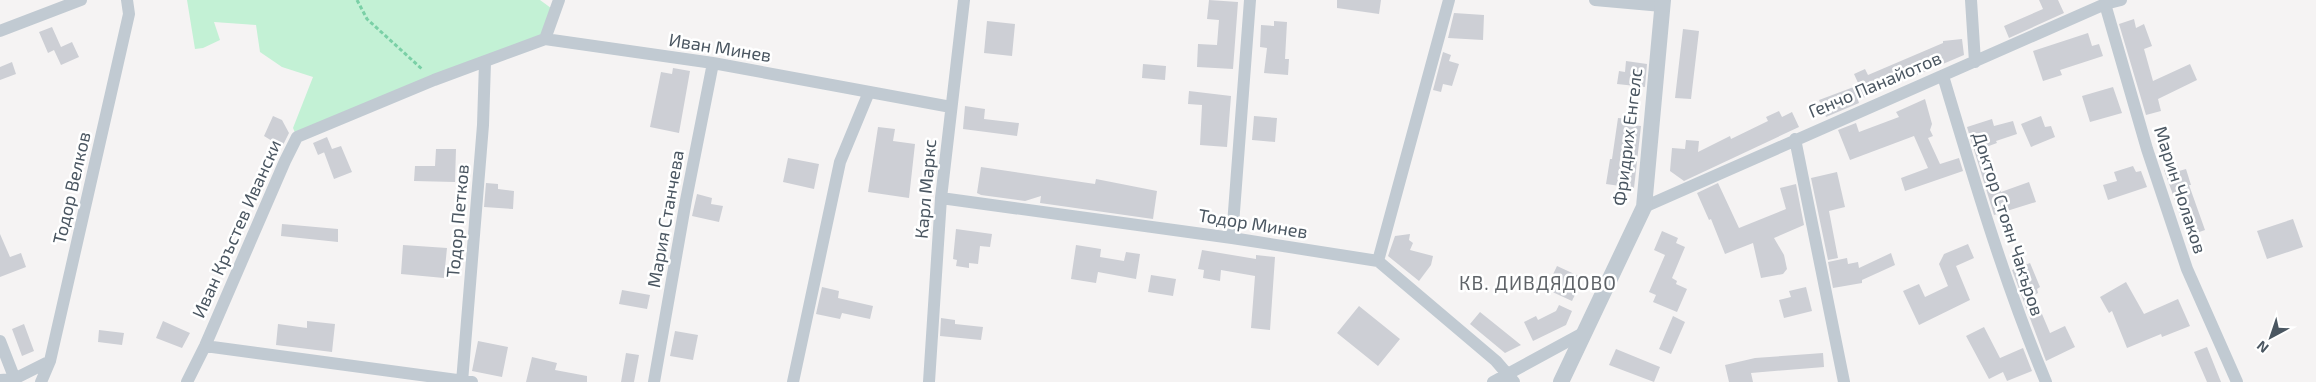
<svg xmlns="http://www.w3.org/2000/svg" width="2316" height="382" viewBox="0 0 2316 382" font-family="'Exo 2',sans-serif">
<rect width="100%" height="100%" fill="#f5f3f3"/>
<path fill="#c3f1d5" d="M187,0H540L555,11L545,39L297,137L293,128L313,77L282,67L260,52L256,25L214,22L220,40L203,48L195,49Z"/>
<path fill="#cdcfd5" d="M1209,0L1238,2L1233,69L1197,67L1198,44L1217,45L1219,20L1207,19Z
M1337,0H1381L1379,14L1337,8Z
M2039,0H2058L2064,13L2009,38L2004,26L2043,9Z
M1454,13L1484,15L1483,40L1448,38Z
M2134,19L2136,28L2144,24L2152,46L2144,49L2153,81L2190,64L2197,80L2158,99L2161,111L2146,115L2119,24Z
M987,21L1015,24L1012,56L984,53Z
M1274,21L1287,22L1285,59H1289L1288,75L1264,73L1267,48L1260,47L1261,25L1274,26Z
M52,27L61,47L72,42L79,57L61,65L54,50L48,53L39,32Z
M1683,29L1699,31L1691,99L1675,98Z
M2088,33L2092,46L2099,44L2103,56L2060,70L2062,75L2043,81L2033,51Z
M1962,39L1964,55L1858,100L1859,103L1826,117L1819,100L1859,85L1854,74L1865,69L1868,75L1943,43V41Z
M1443,52L1451,55L1449,61L1459,64L1452,86L1443,84L1441,92L1433,90Z
M1626,61L1647,64L1645,87L1617,84L1619,71L1625,72Z
M12,62L16,74L0,80V67Z
M1143,64L1166,66L1165,80L1142,78Z
M673,68L690,71L679,133L650,127L661,72L672,74Z
M2113,87L2122,113L2090,122L2082,96Z
M1189,91L1231,96L1227,147L1200,145L1202,105L1188,104Z
M1925,99L1932,124L1930,130L1933,136L1928,138L1940,164L1959,158L1963,171L1905,191L1901,178L1928,168L1914,136L1850,160L1838,130L1856,123L1859,132L1899,117L1896,112Z
M965,106L985,109L984,119L1019,123L1017,136L963,129Z
M1779,111L1782,117L1792,112L1799,127L1684,181L1670,171L1672,148L1685,149L1686,140L1699,141L1698,152L1730,136L1731,139L1768,121L1766,117Z
M273,116L282,120L289,133L282,147L264,136Z
M1254,116L1277,118L1275,142L1252,140Z
M2041,116L2045,127L2051,126L2055,137L2031,147L2021,124Z
M1618,118L1630,119L1629,125L1641,126L1634,188L1606,184L1610,159H1612Z
M1992,119L1994,126L2013,121L2017,134L1996,141L1997,143L1986,147L2001,192L2029,182L2036,202L1994,215L1967,127Z
M878,127L895,129L893,141L915,144L909,198L868,192Z
M327,137L332,149L341,146L352,172L334,179L324,152L327,151L318,155L313,143Z
M436,149H456L455,182L414,181L415,166H435Z
M788,158L819,164L814,189L783,182Z
M2133,166L2136,172L2141,171L2147,187L2108,200L2103,185L2117,181L2114,172Z
M2178,166L2179,171L2186,169L2191,185H2189L2205,230L2188,236L2164,170Z
M981,167L1095,184L1096,179L1157,191L1153,219L1040,203L1041,196L1025,201L981,195L977,193Z
M1837,172L1845,207L1829,211L1838,258L1828,260L1811,178Z
M486,183L498,184V189L514,191L513,209L484,207Z
M1718,183L1739,228L1786,209L1780,188L1796,184L1804,225L1774,238L1784,255L1787,269L1783,274L1761,278L1753,243L1725,254L1711,219L1709,220L1697,193Z
M697,194L712,198L711,204L723,206L719,222L692,216Z
M2293,219L2303,247L2267,259L2257,231Z
M282,224L338,229V242L281,236Z
M956,229L992,234L990,247L980,246L978,264L969,263V268L956,266L957,260L953,259Z
M1662,231L1678,238L1676,243L1685,247L1672,278L1677,281L1676,284L1687,289L1677,312L1653,302L1656,295L1649,292L1665,255L1654,250Z
M0,234L10,257L21,253L26,267L0,277Z
M1410,234L1409,240L1413,243L1410,250L1433,256L1431,265L1419,281L1388,256L1395,236Z
M1968,244L1974,258L1956,266L1970,300L1919,325L1903,291L1919,284L1925,297L1948,286L1939,264L1944,254Z
M403,245L447,248L444,278L401,274Z
M1076,245L1101,249L1100,257L1124,261L1126,252L1140,254L1136,279L1098,272L1096,283L1071,279Z
M1202,250L1256,259V255L1275,257L1270,330L1251,328L1255,276L1221,270L1220,281L1203,278L1204,270L1198,269Z
M1891,253L1895,265L1862,280V283L1833,288L1828,262L1847,258L1848,264L1858,262L1859,268Z
M2030,263L2040,287L2037,289L2038,293L2034,295L2050,333L2065,326L2075,347L2046,361L2012,270Z
M1557,266L1583,278L1572,301L1546,289Z
M1151,275L1176,279L1173,296L1148,292Z
M2126,282L2144,314L2178,299L2190,326L2162,337L2161,334L2127,348L2112,311L2109,313L2100,297Z
M822,287L839,291L838,298L873,306L870,319L842,313L840,319L816,314Z
M1806,287L1812,311L1784,318L1779,300L1791,297L1789,291Z
M622,290L650,295L647,309L619,304Z
M1559,305L1572,311L1566,325L1533,341L1524,322L1536,316L1538,320L1556,311Z
M1359,306L1400,339L1378,366L1337,333Z
M1480,312L1521,345L1505,353L1470,324Z
M1673,316L1685,322L1671,354L1659,349Z
M941,318L955,320V324L983,327L981,340L940,336Z
M163,321L190,333L182,348L156,338Z
M307,321L335,324L332,352L276,345L278,324L307,328Z
M24,324L34,351L22,356L12,329Z
M1984,327L2000,358L2023,348L2032,371L2007,381L2003,372L1989,379L1966,336Z
M99,330L124,333L122,345L98,342Z
M675,331L698,335L693,360L670,356Z
M478,341L508,347L502,377L472,371Z
M2207,347L2221,382H2207L2194,352Z
M1616,349L1660,367L1654,382L1609,365Z
M626,353L639,355L634,382H621Z
M1823,353L1824,367L1751,373L1753,382H1729L1725,365L1755,358Z
M532,357L557,363L555,370L587,376V382H526Z"/>
<g fill="none" stroke-linecap="round" stroke-linejoin="round">
<path stroke="#7ad0a6" stroke-width="3" stroke-dasharray="4 2.5" stroke-linecap="butt" d="M357,0L367,19L423,70"/>
<path stroke="#c1cad2" stroke-width="12" d="M1595,0L1662,6
M1971,0L1975,62
M2105,4L2147,149L2187,269L2237,382
M0,31L81,0
M545,39L559,0
M1943,76C1974,179 2004,282 2046,382
M1795,139L1844,382
M941,198L1232,238L1378,261L1496,361L1514,382
M1644,207L2105,4L2121,0
M1232,238L1250,0
M1378,261L1449,0
M0,341L16,382
M205,346L472,382
M0,380L14,379L50,361
M41,382L50,361L129,14L127,0
M187,382L205,346L285,161L297,137L434,80L545,39L713,63L951,107
M462,382L483,125L485,62
M654,382L686,200L713,63
M793,382L840,162L869,92
M929,382L941,198L964,0
M1493,382L1585,332"/>
<path stroke="#c1cad2" stroke-width="16" d="M1561,382L1644,207L1663,0"/>
</g>
<g text-anchor="middle" stroke-width="5" stroke-linejoin="round" paint-order="stroke">
<g font-size="18" fill="#4a5661" stroke="#fff">
<text transform="translate(720 48) rotate(9)" y="6">Иван Минев</text>
<text transform="translate(1875 85) rotate(-23)" y="6">Генчо Панайотов</text>
<text transform="translate(1628 137) rotate(-83)" y="6">Фридрих Енгелс</text>
<text transform="translate(72 188) rotate(-77)" y="6">Тодор Велков</text>
<text transform="translate(926 189) rotate(-85)" y="6">Карл Маркс</text>
<text transform="translate(2180 190) rotate(72)" y="6">Марин Чолаков</text>
<text transform="translate(666 219) rotate(-80)" y="6">Мария Станчева</text>
<text transform="translate(458 221) rotate(-85)" y="6">Тодор Петков</text>
<text transform="translate(1253 224) rotate(9)" y="6">Тодор Минев</text>
<text transform="translate(2008 224) rotate(72)" y="6">Доктор Стоян Чакъров</text>
<text transform="translate(237 229) rotate(-66)" y="6">Иван Кръстев Ивански</text>
</g>
<g font-size="19" letter-spacing="1" fill="#5f6368" stroke="#fff">
<text x="1538" y="290">КВ. ДИВДЯДОВО</text>
</g>
</g>
<g transform="translate(2271 337) rotate(220)" stroke="#ffffff" stroke-width="4" paint-order="stroke">
<path d="M0-4L9 19L0 12L-9 19Z" fill="#4a5661"/>
<text y="-8" font-size="14" font-weight="bold" text-anchor="middle" fill="#4a5661">N</text>
</g>
</svg>
